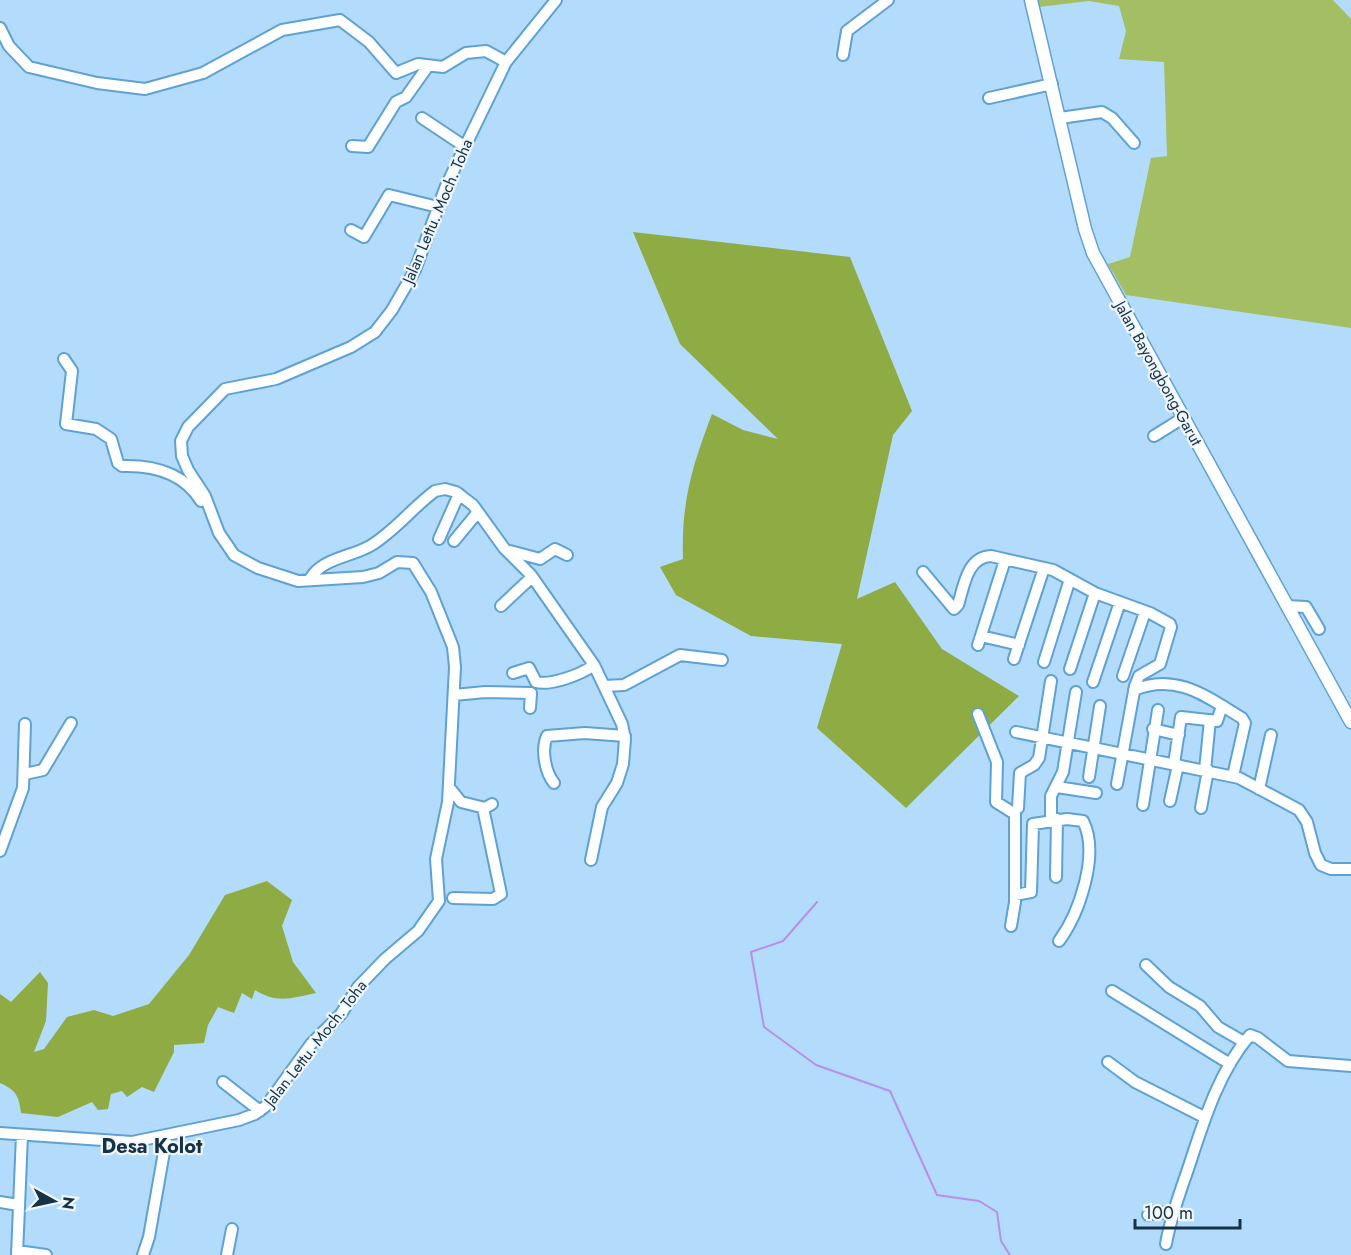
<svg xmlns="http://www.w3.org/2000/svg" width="1351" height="1255" viewBox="0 0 1351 1255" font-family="Jost,sans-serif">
<rect width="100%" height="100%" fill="#b3dbfb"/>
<path fill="#a4bf63" d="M1038,0H1333L1351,19V328L1126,295L1108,264L1130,257L1151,158L1167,156L1164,62L1119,59L1126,31L1119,6L1089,1L1039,7Z"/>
<path fill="#8fab44" d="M633,232L850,257L912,411L893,435L857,599L895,582L942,649L1019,696L906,808L817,728L842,644L751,636L676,595L660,567L683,559C681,503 692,466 712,414L743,430L778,439L680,344Z
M267,881L292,900L282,926L293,962L316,993C292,998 277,1004 255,990L252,999L242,993L234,1013L218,1007L208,1025L204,1043L174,1045V1052L154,1092L142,1087L127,1097L122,1091L111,1094L108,1109L98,1110L92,1102L58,1117L21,1113C19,1096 16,1090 0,1083V994L11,1002L40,972L48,983L46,1021L34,1052L44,1049L67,1017L94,1010L113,1016L149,1004L189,955L225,895Z"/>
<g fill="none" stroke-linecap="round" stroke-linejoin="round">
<path stroke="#b790eb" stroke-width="2" d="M817,902L783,941L751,952L764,1027L816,1065L890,1091L937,1195L979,1201L997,1212L1001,1241L1010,1255"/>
<defs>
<path id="minor" d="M0,28L9,46L29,67L97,83L145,89L203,73L282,30L340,20L369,42L396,73L418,64L443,67L466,53L486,51L506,62
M843,55L847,31L888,0
M989,98L1052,84
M422,118L464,146
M1060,118L1102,112L1112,118L1134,143
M352,146L368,147L396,102L406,97L428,66
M351,230L364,237L389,195L438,207
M64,359L72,371L66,424L96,429L111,439L118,463L122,466C154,465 184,473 201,501
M1154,436L1183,418
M439,539L459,494
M454,541L478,512
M510,551L540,559L555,549L567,555
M923,572L954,609L958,605C964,586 967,557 991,556L1053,570L1095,593L1150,613L1170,624L1171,627L1160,664L1139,676L1135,686L1117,784
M310,579C322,558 351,557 370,546C394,532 412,508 435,491L445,489L456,492L473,505L504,548L531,575L594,665L622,724L625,739L623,764L617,783L602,807L591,860
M501,606L532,577
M1287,606L1306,607L1319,629
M981,636L1019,645
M978,645L1005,560
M1014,659L1044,568
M1044,662L1070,579
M1070,669L1095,593
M513,673L529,668L536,682C551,686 582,674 594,665
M1123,676L1145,612
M1093,682L1120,602
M604,686L624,685L680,655L722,660
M1134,690C1176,672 1207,697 1242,718L1245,723L1233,776
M454,695L485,692L531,693L530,708
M978,714L997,762L996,802L1015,814V902L1011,926
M1153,729L1179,735
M1016,732L1239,778L1299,810L1307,822L1315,853L1321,865L1331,869H1351
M1174,764L1181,717L1217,721L1222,706
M1205,770L1210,720
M25,774L43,770L71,723
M1089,777L1100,706
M554,783C545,772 541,749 547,736L585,733L625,736
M449,787L461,802L485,808L492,804
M1057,787L1096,793
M1259,789L1271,735
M1170,801L1178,765
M1143,805L1158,710
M1018,808L1020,773L1034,765L1039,758L1051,681
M1201,808L1208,770
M1051,820V796L1063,772L1076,692
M0,851L23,788L25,724
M1056,877L1057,819
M1015,895L1031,892L1033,824L1067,819L1083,821C1100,854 1079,914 1059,941
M453,898L493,899L501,894L483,808
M1146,965L1169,987L1200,1006L1218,1027L1244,1042
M1112,991L1230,1064
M1108,1062L1135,1082L1204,1117
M223,1082L260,1111
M0,1133L132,1142L239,1120L255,1114L266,1106L311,1044L341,1014L358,987L385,959L418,931L439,901L436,859L448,802L455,667L453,647L431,592L413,563L397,562L379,573L363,577L298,581L258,568L234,555L219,533L205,496L188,470L182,456L181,441L188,427L225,389L276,379L351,347L375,332L392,310L415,270L446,186L506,62L556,0
M0,1202L18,1205
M1148,1215L1158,1212L1171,1214
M1166,1244C1171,1214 1182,1188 1191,1160C1205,1117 1220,1070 1250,1035L1258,1038L1288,1061L1351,1066
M17,1251L46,1255
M17,1255L22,1135
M143,1255L149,1237L167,1135
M227,1255L232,1229"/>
<path id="major" d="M1031,0L1085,229L1093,253L1351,722"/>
</defs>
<use href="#minor" stroke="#5ea1d4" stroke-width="14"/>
<use href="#major" stroke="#5ea1d4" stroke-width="15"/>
<use href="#minor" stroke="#fff" stroke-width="10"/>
<use href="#major" stroke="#fff" stroke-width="12"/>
</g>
<g text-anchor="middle" stroke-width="4.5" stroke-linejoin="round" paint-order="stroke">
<g font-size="16" fill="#163247" stroke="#f0f7fc">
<text transform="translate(437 211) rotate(-67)" y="6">Jalan Lettu. Moch. Toha</text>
<text transform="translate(1159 373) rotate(61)" y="6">Jalan Bayongbong-Garut</text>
<text transform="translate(315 1043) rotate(-52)" y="6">Jalan Lettu. Moch. Toha</text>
</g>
<g font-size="20" font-weight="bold" fill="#163247" stroke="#f0f7fc">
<text x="152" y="1153">Desa Kolot</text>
</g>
</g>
<g transform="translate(54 1201) rotate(98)" stroke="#f0f7fc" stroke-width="4.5" paint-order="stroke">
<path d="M0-4.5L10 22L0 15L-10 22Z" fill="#163247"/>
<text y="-9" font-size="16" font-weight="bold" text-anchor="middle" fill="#163247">N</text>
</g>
<path d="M1135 1219v9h105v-9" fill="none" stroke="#163247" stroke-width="3"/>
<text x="1144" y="1219" font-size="18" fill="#163247" stroke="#f0f7fc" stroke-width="4.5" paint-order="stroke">100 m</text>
</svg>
